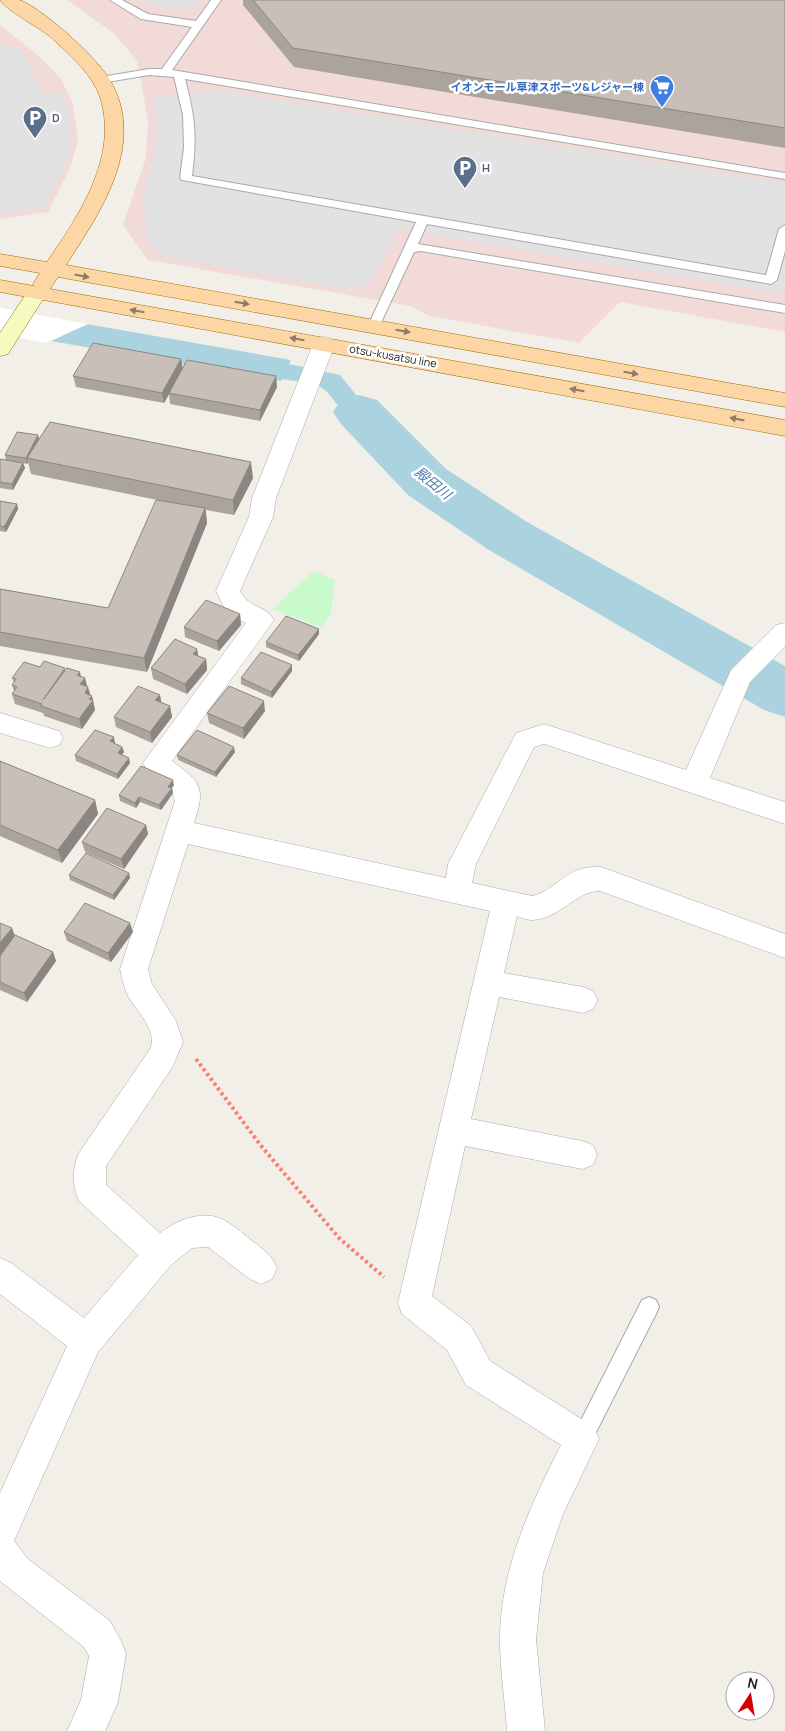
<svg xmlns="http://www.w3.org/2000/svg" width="785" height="1731" viewBox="0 0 785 1731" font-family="Manrope,'Noto Sans JP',sans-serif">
<rect width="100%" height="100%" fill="#f2efe9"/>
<path fill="#f2dad9" d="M67,0H785V332L620,302L579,343L429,316L410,306L148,260L123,225L146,158L148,120L137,60L112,32Z
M0,25L39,56L61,79L73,103L78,141L70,168L48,212L0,219Z"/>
<path fill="#c8facc" d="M314,571L335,580L331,614L321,627L272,609Z"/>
<path fill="#e2e2e2" d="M144,0H200L186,10L153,6Z
M0,45L19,48L44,94L61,92L68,106L71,125L69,154L45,207L0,214Z
M222,91L785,184V289L779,293L397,229L371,282L350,290L163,256L147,241L143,194L156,152V119L153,98Z"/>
<path fill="#aad3df" d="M87,324L291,360L289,364L340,375L365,406V412L423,474L416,478L359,418C339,418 334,393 320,387C309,382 294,381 282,379L281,381L51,341Z"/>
<path fill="#fff" d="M0,308L88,324L46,343L0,334Z"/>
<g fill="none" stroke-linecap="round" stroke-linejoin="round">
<path fill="#aad3df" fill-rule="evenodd" d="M359,395L377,400L446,469L527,522L785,666V717L764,710L489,550L408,495L341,424L333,412L341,400Z"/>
<defs>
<path id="lane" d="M110,0H122L148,14L196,21L211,0H221L172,70L785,173V179L185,79C195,117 197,136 192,176L766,275L779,229L785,225V251L777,280L771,284L427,224L418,244L785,305V313L421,251L414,252L378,329H370L368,326L416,222L182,180L180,178L184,148L183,115L174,77L149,75L101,83L96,80L101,77L149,69H162L192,27L141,19Z
M649,1297L656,1300L659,1307L656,1314L589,1446L582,1449L575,1446L572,1439L575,1432L642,1300Z"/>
<path id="street" d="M324,337L332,339L335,344L276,498L273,517L240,591C249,609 266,605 274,620L172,761C201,782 206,787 194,823L446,878L448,864L516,733L544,724L686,770L731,670L776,625L785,623V647L750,682L710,778L785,802V824L544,744L534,747L476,864L472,883L532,896C552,892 565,871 585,868C590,867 596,867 601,867L785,934V958L600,891C575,891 560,919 532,920C527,920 522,918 517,916L504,973L583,987L593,991L598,1000L593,1009L583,1013L499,997L471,1119L582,1141L593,1145L597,1155L593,1165L582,1169L465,1146L432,1296L471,1326L490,1361L594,1427L599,1439L563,1514L543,1573L536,1639L545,1731H507C505,1701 500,1670 500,1640C500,1570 530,1506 561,1445L466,1385L447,1350L402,1314L398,1303L490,911L188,844L148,969L152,984L176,1021L183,1042L173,1066L106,1166V1185L160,1233C177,1220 201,1210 222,1219C232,1224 242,1233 251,1240C263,1249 271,1254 277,1268L272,1279L261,1284L250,1279L208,1247L192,1248L171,1265L98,1352L14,1541L28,1559L110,1621L121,1641L126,1654L118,1702L105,1731H67L81,1700L89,1656L84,1647L0,1581V1493L67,1346L0,1294V1258L11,1263L84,1318L138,1255L79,1201C72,1186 72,1168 79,1153L150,1049C158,1030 137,1012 128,996C124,988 122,978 120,969L175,801C169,778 153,782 143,763L246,623L227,613L216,591L249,517L252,498L313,344L316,339Z
M0,713L59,731L63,738L59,745L50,748L0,733Z"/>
<path id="secondary" d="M37,286L44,288L47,293L8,354L0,356V333L30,288Z"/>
<path id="primary" d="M0,0C6,0 14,0 19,0C30,2 63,29 72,38C90,55 110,73 118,97C139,157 97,217 66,265L785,393V407L58,277L50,289L785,420V436L0,292V280L34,286L33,284L40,273L0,266V254L47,262C79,215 119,157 100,97C92,74 72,57 55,41C41,27 10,14 0,0Z"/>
</defs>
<use href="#lane" stroke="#a9a9a9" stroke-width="2"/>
<use href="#street" stroke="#a9a9a9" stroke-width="1"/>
<use href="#secondary" stroke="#707d05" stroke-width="1"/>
<use href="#primary" stroke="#a06b00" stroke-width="1"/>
<path stroke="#fa8072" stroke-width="4" stroke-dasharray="3 3" stroke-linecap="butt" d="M196,1059L262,1147L339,1238L384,1277"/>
<use href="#lane" fill="#fff" fill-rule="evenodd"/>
<use href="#street" fill="#fff" fill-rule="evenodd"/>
<use href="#secondary" fill="#f7fabf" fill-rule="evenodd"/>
<use href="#primary" fill="#fcd6a4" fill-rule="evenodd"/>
</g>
<path fill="#aba49e" d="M243,0H785V148L294,67L243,5Z
M181,359L182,368L276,376L277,387L260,421L170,404L169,394L164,403L76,387L73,376Z
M39,439L253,478L234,515L206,510L207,523L147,672L0,646V589L108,608L167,502L31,474L28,462L27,464L23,463L25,468L13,490L0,488V459L6,460L5,455Z
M0,501L17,504L18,509L6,532L0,531Z
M240,614L241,625L219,651L185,637L184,627Z
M319,629V634L299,661L266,647V642Z
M198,656L206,659L207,670L187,694L153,679L151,668Z
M40,667L66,670L85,678L90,695L92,696L95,710L82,729L44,716L43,713L15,704L12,694L14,691L12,685L14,682L12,678Z
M292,671L272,698L241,684V678Z
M160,695L161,703L170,706L172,717L152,743L116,727L114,717Z
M265,711L244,739L209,723L207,713Z
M114,737V743L122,747L124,752L122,755L130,763L118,779L76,761L75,755Z
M235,752L216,777L178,760L177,755Z
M0,761L95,800L98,814L62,863L0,836Z
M174,785L172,788L173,793L161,810L140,802L136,808L120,801L119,795Z
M146,825L148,834L124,869L85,852L82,842Z
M129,873L130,878L114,900L70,880L69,875Z
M0,923L15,936L53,952L56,961L27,1002L0,990Z
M64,932H133L111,962L67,941Z"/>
<path fill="#8b8681" d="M181,359L183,370L164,403L162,393Z
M276,376L277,387L260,421V410Z
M38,435L40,441L27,458L28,462L27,464L26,458Z
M251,462L253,478L234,515L233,500Z
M23,463L25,468L13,490L12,484Z
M17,504L18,509L6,532L4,527Z
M205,508L207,523L147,672L144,658Z
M240,614L241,625L219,651L217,641Z
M319,629V634L299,661L298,655Z
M197,649L199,659L193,654Z
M206,659L207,670L187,694L185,684Z
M292,665V671L272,698L271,692Z
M80,672L82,682L85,678L87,688L83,694L77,675Z
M88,687L91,697L92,696L95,710L82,729L79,719L85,693Z
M160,695L162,705L155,700Z
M264,701L265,711L244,739L243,728Z
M170,706L172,717L152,743L150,732Z
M114,737L115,743L111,747L110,741Z
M122,747L124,752L119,758L118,753Z
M234,747L235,752L216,777L215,772Z
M129,758L130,763L118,779L117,774Z
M173,780L174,785L169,792L168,787Z
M172,788L173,793L161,810L159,805Z
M139,797L140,802L136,808L135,803Z
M95,800L98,814L62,863L58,850Z
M146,825L148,834L124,869L121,859Z
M129,873L130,878L114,900L113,895Z
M130,923L133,932L111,962L108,953Z
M12,928L17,941L0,963V943Z
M53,952L56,961L27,1002L24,993Z"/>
<path fill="#c7bfb8" stroke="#8b8681" d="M253,0H785V128L293,48Z
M93,343L181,359L162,393L73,376Z
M187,360L276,376L260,410L169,393Z
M50,422L251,462L233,500L27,458Z
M17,432L38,435L26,458L5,455Z
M0,459L23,463L12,484L0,482Z
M156,500L205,508L144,658L0,632V589L108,608Z
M0,501L17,504L4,527L0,526Z
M206,600L240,614L217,641L184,627Z
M286,616L319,629L298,655L266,642Z
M175,639L197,649L193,654L206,659L185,684L151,668Z
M261,652L292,665L271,692L241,678Z
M44,661L65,668L43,700L67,668L80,672L77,675L85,678L80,684L88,687L85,693L92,696L89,699L93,700L79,719L41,706L42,704L12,694L17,687L12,685L16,679L12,678L24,662L40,667Z
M138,686L160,695L155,700L170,706L150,732L114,717Z
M229,686L264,701L243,728L207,713Z
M95,730L114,737L110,741L122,747L118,753L129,758L117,774L75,755Z
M197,730L234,747L215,772L177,755Z
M0,761L95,800L58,850L0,825Z
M141,766L173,780L168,787L172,788L159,805L139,797L135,803L119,795Z
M107,808L146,825L121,859L82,842Z
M86,853L129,873L113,895L69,875Z
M85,903L130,923L108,953L64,932Z
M0,923L12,928L0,943Z
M15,935L53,952L24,993L0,982V956Z"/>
<defs><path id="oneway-solid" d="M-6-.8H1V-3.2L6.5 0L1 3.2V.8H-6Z" transform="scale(1.25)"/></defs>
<g fill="#8f7c63">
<use href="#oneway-solid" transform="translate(82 276) rotate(11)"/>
<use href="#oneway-solid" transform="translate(242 303) rotate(10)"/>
<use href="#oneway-solid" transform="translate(137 311) rotate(-170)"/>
<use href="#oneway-solid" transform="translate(403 331) rotate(10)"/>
<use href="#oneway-solid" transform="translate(297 339) rotate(-170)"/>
<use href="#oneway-solid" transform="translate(631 373) rotate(10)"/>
<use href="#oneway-solid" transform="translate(577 390) rotate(-170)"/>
<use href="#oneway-solid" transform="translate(737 419) rotate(-169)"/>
</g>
<defs>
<symbol id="supermarket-pin" viewBox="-11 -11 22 30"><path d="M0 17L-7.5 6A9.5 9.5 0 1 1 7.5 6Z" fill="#3f7fe0" stroke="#fff"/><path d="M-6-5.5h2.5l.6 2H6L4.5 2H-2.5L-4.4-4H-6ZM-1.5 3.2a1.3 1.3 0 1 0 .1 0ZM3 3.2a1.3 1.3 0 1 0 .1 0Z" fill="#fff"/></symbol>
<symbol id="parking-pin" viewBox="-11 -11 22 30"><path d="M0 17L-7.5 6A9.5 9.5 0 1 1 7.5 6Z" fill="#5c6f8a" stroke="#fff"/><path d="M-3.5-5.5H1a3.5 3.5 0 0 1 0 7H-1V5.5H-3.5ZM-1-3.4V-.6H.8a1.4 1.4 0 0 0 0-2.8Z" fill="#fff"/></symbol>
</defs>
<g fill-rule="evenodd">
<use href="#supermarket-pin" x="648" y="73" width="28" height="38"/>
<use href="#parking-pin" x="21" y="104" width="28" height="38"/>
<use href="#parking-pin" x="451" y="154" width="28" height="38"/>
</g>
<g text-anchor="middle" stroke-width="5" stroke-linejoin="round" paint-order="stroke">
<g font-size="11" font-weight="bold" fill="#366cbe" stroke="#fff" text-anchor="end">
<text x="644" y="91">イオンモール草津スポーツ&amp;レジャー棟</text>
</g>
<g font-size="11" font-weight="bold" fill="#4e5e75" stroke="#fff" text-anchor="start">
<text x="52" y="122">D</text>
<text x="482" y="172">H</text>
</g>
<g font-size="11" fill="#222" stroke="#fff">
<text transform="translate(393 356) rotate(10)" y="4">otsu-kusatsu line</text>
</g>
<g font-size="14" font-style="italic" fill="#4a7aab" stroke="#fff">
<text transform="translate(433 483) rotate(39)" y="5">殿田川</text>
</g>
</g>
<g transform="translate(750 1696) rotate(12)"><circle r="24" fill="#ffffff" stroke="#a7a7a7"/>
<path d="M0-4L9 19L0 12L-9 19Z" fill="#d40000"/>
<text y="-8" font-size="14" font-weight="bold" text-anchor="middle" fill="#222222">N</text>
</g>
</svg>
